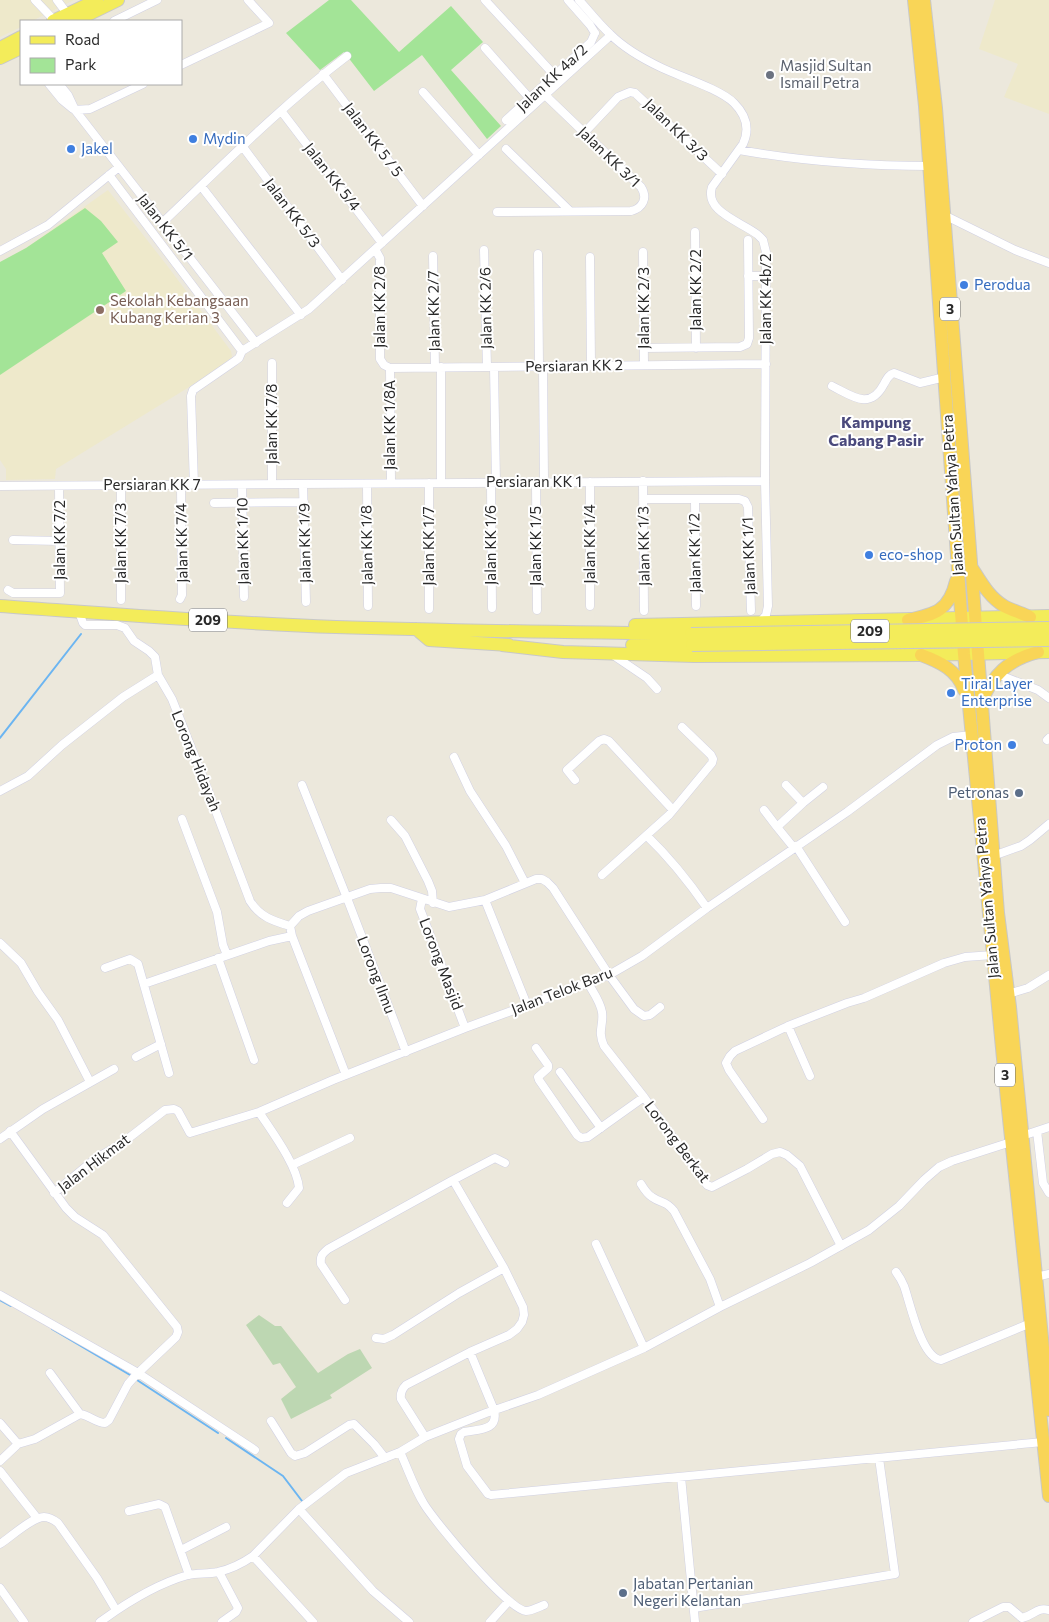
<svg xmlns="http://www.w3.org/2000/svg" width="1049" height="1622" viewBox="0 0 1049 1622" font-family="Commissioner,sans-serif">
<rect width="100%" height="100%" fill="#ece8dc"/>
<path fill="#eee9cb" d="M0,0H74L32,21H21V27L0,37Z
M995,0H1049V114L1004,97L1018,64L979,49Z
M108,190L169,268L231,351L232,357L221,366L186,389L56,469L55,479L6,480V469L0,460V262L26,248Z"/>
<path fill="#a3e497" d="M329,0H351L399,52L451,6L483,42L451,70L501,126L487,139L422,55L374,91L344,52L320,70L286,33Z
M85,208L101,221L118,242L102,253L126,291L0,375V262L26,248Z"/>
<path fill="#bdd7b2" d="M259,1315L275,1326H281L318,1373L348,1354L360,1349L372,1368L330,1395L332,1398L291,1419L281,1399L296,1387L280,1363L273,1365L246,1325Z"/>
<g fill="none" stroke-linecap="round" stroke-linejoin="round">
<path stroke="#6cb5f1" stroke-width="2" d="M0,738L81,634
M0,1300L11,1306
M52,1329L130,1375
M137,1380L218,1433
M226,1438L283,1476L302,1501"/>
<defs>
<path id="minor" d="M35,0L55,21
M57,0L69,16
M485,0L557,78
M568,0L590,25L595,33
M579,0C589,11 599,24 610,34C623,47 645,60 662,68C681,77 720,89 734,103C746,115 750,129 743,144L712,187C704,212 742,222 758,235L763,240L766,252L765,481L768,606L766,615L760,622
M114,21L157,0
M485,48L532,101
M181,65L269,23L248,0
M323,74L423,206
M49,84L62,100L73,109
M59,84L68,95L75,110L256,343
M423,92L479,155
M75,110L90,109L143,84
M282,112L382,243
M506,120L591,42L595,33
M584,133L618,97L630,92L635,93L722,174
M243,147L342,280
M506,149L570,211
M739,150C801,161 866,166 930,166
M109,175L242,351
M201,186L301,315
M497,212L631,211C643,208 648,198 641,187L545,95
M944,215L1015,250L1049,263
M162,223C222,166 281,106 347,56
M695,232L696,348
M375,249L380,258V359L384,365L390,368L766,364
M484,250L487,367
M0,251L48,225L119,167
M643,252L644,365
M538,254L539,366
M433,256L435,367
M590,257L591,366
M748,276H766
M644,348L740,347L747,344L749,338L748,240
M272,363V484
M543,366L544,482
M441,367V483
M494,367L496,483
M390,368L391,483
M832,386C852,396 870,411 884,384C887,379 888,375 894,373L920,383L945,377
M643,481L644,611
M536,482L537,610
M590,482V606
M491,483L492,608
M303,484L306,602
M367,484L368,606
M121,485V600
M194,485L191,396L193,390L235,361L239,358L242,351L309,309L611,35
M242,485L244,597
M0,486L765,481
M643,499H739L745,501L748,507L751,611
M695,499L696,606
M214,503L304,502
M13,540L60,541
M8,590L13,593H60L59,486
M180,599L182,595L181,485
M429,609V483
M79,612L83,623L85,625H117L125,628L134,641L149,651L155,657L158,675L172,699L204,780L250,901C260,917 273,921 290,926
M613,655L647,678L657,689
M997,674L1038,690L1049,698
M1047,740L1049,738
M454,757L470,791L506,846L525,883
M575,780L567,770L599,741L604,739L609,741L673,810
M302,785L347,898L406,1052
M786,785L803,803L777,827L794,848
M0,791L28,776L62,745L123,697L158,675
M803,803L823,787
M764,810L777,827
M182,819L217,912L223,945L227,955
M391,820L405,836L428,881L432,891L433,903
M647,836C670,858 689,882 707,908
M796,846L845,922
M993,856L1021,846L1030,840L1049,824
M602,875L669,815L712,763L713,759L711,755L682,727
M422,899L420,909L422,914L465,1028
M485,900L527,1005
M290,926L299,916L308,911L370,889L381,888H391L449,907L485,900L536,879H542L547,882L553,888L609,975L634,1009L644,1016L650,1015L660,1007
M290,926L292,936L346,1075
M0,943L21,963L38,992L58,1020L90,1082
M218,958L254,1060
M105,968L130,959L138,964L169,1073
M588,983C593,992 600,1001 602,1012C604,1026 597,1030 604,1046L644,1097L707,1185L712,1187L747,1169L772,1154L780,1152L787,1155L800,1166L841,1246
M144,984L269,941L292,936
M1008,994L1028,988L1049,975
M788,1026L810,1076
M536,1048L548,1065V1068L538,1077L539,1080L577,1135L581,1138L588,1137L644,1097
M136,1057L161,1044
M560,1072L601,1128
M259,1112C272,1132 297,1165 299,1188L287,1203
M763,1119L729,1070L726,1063L730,1056L735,1051L788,1026L847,1003L864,998L944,963L965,957L993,955
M1037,1131L1043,1183L1049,1193
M1022,1136L1049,1127
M0,1139L43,1109L114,1069
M292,1165L350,1138
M641,1184C644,1189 647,1194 652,1197C662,1204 665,1200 674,1211L710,1279L720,1307
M54,1193L95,1159L121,1144L165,1110L174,1109L178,1111L190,1133L259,1112L333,1080L465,1028L609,975L642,956L707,908L847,812L937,745L953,737L972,735
M596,1244L644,1348
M896,1272C899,1276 902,1281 904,1286C910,1302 921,1358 941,1360L1031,1323
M1036,1277L1049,1274
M0,1295L138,1373L255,1450
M345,1300L321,1264C320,1256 322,1254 328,1249L453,1180
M376,1338L384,1339L393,1335L459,1293L504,1268
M470,1352L494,1410C499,1431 479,1429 464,1432L461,1434L459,1439L467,1466L488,1494L491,1495L1043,1442
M50,1373L80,1414
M271,1421L291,1453L295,1456L305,1453L349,1425L354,1424L374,1444L385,1458
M0,1423L18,1444
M425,1437L401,1399C400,1393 402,1389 406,1385L470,1352L509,1335L517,1329L522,1322L524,1315L523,1307L504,1268L453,1180L495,1158L505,1163
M400,1452C408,1469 414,1488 424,1504C435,1522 508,1610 526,1611C531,1611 539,1607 544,1605
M0,1461L18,1444L35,1439L80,1414C89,1415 96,1423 105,1423L109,1420L128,1384L136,1375L176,1337L178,1332L177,1327L103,1235L75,1217L66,1208L10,1131
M0,1471L37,1518
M681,1477L695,1622
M299,1509L373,1591L409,1622
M129,1511L159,1504L165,1507L189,1575
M0,1544C11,1537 32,1517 44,1517C50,1517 54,1520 58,1523L97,1578L116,1610
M181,1550L226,1527
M253,1556L299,1509L346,1473L400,1452L425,1437L486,1413L538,1395L644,1348L720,1307L810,1263L869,1230L899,1206L924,1180L939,1167L952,1161L1011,1142
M219,1572L238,1608L236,1612L222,1622
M0,1588L24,1622
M694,1608L895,1574L879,1458
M100,1622C126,1603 156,1584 188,1575C198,1573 208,1574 218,1572C231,1569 243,1563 253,1556L313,1622
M490,1622L509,1601
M973,1622L1003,1607H1009L1022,1618C1035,1615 1036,1607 1049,1610"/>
<path id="primary" d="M53,21L97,0
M75,21L118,0
M0,48L21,37
M0,58L21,48
M0,606C112,614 224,623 336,627C454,631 573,632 691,634
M635,625L1049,616
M416,629L429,640L509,645
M502,645L563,652L694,656L921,655L1049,652
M632,645H692"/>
<path id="trunk" d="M914,0L925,106L964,654L1007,1100L1049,1496
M924,0L936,108L998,913L1010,1007L1049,1410
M972,568C981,582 989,597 1004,606C1011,610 1022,613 1030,617
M908,620C935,614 949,611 956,581
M921,655C940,662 957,670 964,690
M981,703C993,674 1008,660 1038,652"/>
</defs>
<use href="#minor" stroke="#d1d1e3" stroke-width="9"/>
<use href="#primary" stroke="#c8c8c8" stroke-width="14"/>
<use href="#trunk" stroke="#c8c8c8" stroke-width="14"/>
<use href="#minor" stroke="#fff" stroke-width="8"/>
<use href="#primary" stroke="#f3ec5a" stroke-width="12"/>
<use href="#trunk" stroke="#f9d557" stroke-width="12"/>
<defs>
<path id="primary-bridge" d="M691,634L1049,628
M692,645L1049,640"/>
</defs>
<use href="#primary-bridge" stroke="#c8c8c8" stroke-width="14" stroke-linecap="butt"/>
<use href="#primary-bridge" stroke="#f3ec5a" stroke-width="12"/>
</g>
<circle fill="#6b7280" stroke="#fff" stroke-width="2" cx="770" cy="75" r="5"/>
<g fill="#3f7fe0" stroke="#fff" stroke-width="2">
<circle cx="193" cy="139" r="5"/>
<circle cx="71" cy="149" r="5"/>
<circle cx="964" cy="285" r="5"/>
<circle cx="869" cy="555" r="5"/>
<circle cx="951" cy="693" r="5"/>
<circle cx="1012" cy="745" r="5"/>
</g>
<circle fill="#8d6e63" stroke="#fff" stroke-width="2" cx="100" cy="310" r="5"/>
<g fill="#5c6f8a" stroke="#fff" stroke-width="2">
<circle cx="1019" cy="793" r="5"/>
<circle cx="623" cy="1593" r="5"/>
</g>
<g text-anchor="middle" stroke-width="4" stroke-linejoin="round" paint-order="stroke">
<g fill="#fff" stroke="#6a6a6a" stroke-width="1">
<rect x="940" y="297.5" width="20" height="23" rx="4"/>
<rect x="189" y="608.5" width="38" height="23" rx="4"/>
<rect x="851" y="619.5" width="38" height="23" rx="4"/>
<rect x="995" y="1063.5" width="20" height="23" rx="4"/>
</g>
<g font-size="14" font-weight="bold" fill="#2a2a2a">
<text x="950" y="314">3</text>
<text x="208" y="625">209</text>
<text x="870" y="636">209</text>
<text x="1005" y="1080">3</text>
</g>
<g font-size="15" fill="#5b616d" stroke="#fff" text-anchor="start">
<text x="780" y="71">Masjid Sultan<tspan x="780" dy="17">Ismail Petra</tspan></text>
</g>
<g font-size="15" fill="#2a2a2a" stroke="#fff">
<text transform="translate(552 78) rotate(-43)" y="5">Jalan KK 4a/2</text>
<text transform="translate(676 130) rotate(44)" y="5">Jalan KK 3/3</text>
<text transform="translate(373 140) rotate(53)" y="5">Jalan KK 5 / 5</text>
<text transform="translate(609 157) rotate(44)" y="5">Jalan KK 3/1</text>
<text transform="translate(332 177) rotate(52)" y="5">Jalan KK 5/4</text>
<text transform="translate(292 213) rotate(53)" y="5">Jalan KK 5/3</text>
<text transform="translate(165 227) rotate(52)" y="5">Jalan KK 5/1</text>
<text transform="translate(696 290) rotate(-90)" y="5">Jalan KK 2/2</text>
<text transform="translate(766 299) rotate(-90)" y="5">Jalan KK 4b/2</text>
<text transform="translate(380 307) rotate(-90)" y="5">Jalan KK 2/8</text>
<text transform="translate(486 308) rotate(-91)" y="5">Jalan KK 2/6</text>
<text transform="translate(644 308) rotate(-90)" y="5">Jalan KK 2/3</text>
<text transform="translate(434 311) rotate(-91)" y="5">Jalan KK 2/7</text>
<text transform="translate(574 366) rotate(-1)" y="5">Persiaran KK 2</text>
<text transform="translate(272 424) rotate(-90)" y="5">Jalan KK 7/8</text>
<text transform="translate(390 425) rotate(-90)" y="5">Jalan KK 1/8A</text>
<text x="534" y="487">Persiaran KK 1</text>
<text x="152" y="490">Persiaran KK 7</text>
<text transform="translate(953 495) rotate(-94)" y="5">Jalan Sultan Yahya Petra</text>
<text transform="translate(60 540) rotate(-90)" y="5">Jalan KK 7/2</text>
<text transform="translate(243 541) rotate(-91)" y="5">Jalan KK 1/10</text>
<text transform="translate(121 543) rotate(-90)" y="5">Jalan KK 7/3</text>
<text transform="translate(182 543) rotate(-91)" y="5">Jalan KK 7/4</text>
<text transform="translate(305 543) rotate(-91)" y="5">Jalan KK 1/9</text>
<text transform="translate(590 544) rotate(-90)" y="5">Jalan KK 1/4</text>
<text transform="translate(367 545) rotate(-91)" y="5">Jalan KK 1/8</text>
<text transform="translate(491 545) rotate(-90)" y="5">Jalan KK 1/6</text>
<text transform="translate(429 546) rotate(-90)" y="5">Jalan KK 1/7</text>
<text transform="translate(536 546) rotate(-90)" y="5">Jalan KK 1/5</text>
<text transform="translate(644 546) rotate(-91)" y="5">Jalan KK 1/3</text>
<text transform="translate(695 553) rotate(-91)" y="5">Jalan KK 1/2</text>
<text transform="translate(749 556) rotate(-92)" y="5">Jalan KK 1/1</text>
<text transform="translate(196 761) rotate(68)" y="5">Lorong Hidayah</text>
<text transform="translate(987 898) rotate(-95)" y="5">Jalan Sultan Yahya Petra</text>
<text transform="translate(441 964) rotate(69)" y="5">Lorong Masjid</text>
<text transform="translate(376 975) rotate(69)" y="5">Lorong Ilmu</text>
<text transform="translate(562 991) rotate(-21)" y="5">Jalan Telok Baru</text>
<text transform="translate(677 1142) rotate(53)" y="5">Lorong Berkat</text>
<text transform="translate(94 1163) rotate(-37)" y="5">Jalan Hikmat</text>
</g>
<g font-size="15" fill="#366cbe" stroke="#fff" text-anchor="start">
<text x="203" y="144">Mydin</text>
<text x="81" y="154">Jakel</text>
<text x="974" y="290">Perodua</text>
<text x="879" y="560">eco-shop</text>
<text x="961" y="689">Tirai Layer<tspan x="961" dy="17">Enterprise</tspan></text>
<text x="1002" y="750" text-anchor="end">Proton</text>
</g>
<g font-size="15" fill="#785e54" stroke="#fff" text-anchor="start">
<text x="110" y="306">Sekolah Kebangsaan<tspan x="110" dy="17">Kubang Kerian 3</tspan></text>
</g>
<g font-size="15" fill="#4e5e75" stroke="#fff" text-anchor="end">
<text x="1009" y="798">Petronas</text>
<text x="633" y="1589" text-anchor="start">Jabatan Pertanian<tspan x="633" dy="17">Negeri Kelantan</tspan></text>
</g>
<g font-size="16" font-weight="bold" fill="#4a497c" stroke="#fff">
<text x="876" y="428">Kampung<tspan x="876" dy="18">Cabang Pasir</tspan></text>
</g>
</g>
<rect x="20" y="20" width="162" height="65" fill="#ffffff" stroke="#aaaaaa"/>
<rect x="30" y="36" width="25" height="8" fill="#f3ec5a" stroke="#aaaaaa"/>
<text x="65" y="45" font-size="15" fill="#2a2a2a">Road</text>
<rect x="30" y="58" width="25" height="15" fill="#a3e497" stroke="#aaaaaa"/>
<text x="65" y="70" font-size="15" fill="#2a2a2a">Park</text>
</svg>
